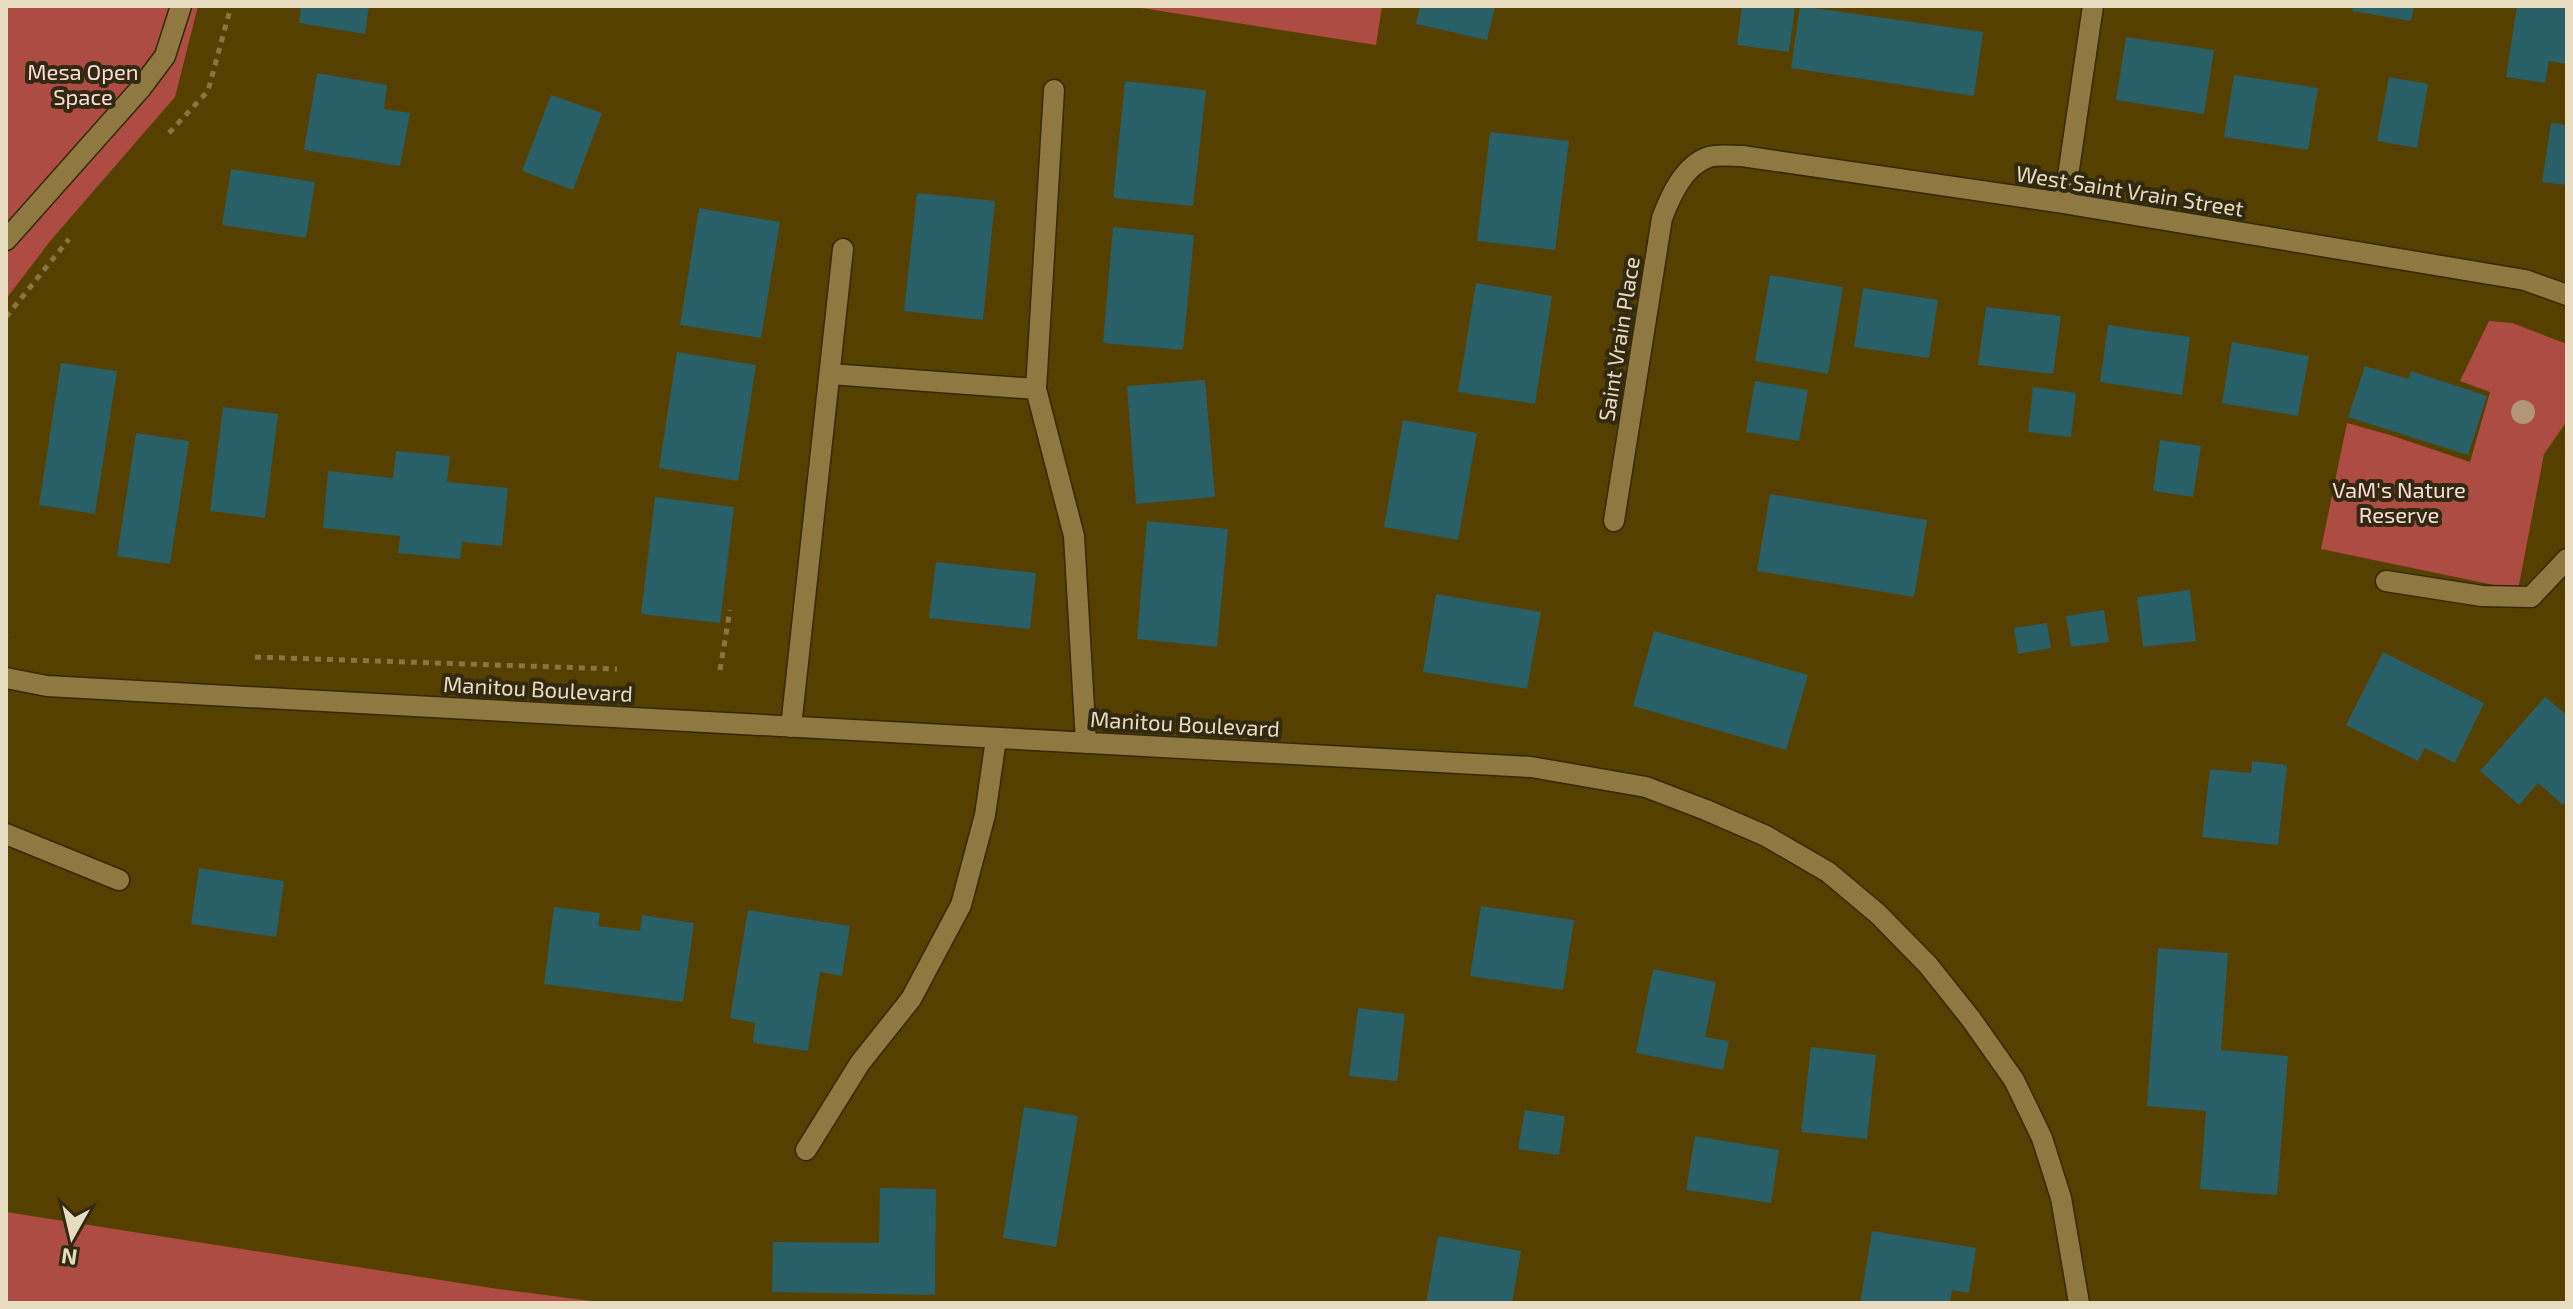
<svg xmlns="http://www.w3.org/2000/svg" width="2573" height="1309" viewBox="0 0 2573 1309" font-family="'Exo 2',sans-serif">
<rect width="100%" height="100%" fill="#564000"/>
<path fill="#ad4c43" d="M6,6H198L175,97L51,240L6,299Z
M1129,6H1382L1376,45Z
M2489,321L2512,323L2567,344V421L2544,454L2518,590L2321,549L2347,423L2390,435L2470,462L2490,392L2460,381Z
M6,1212L498,1289L607,1303H6Z"/>
<path fill="#295f66" d="M301,6H369L365,34L299,23Z
M1420,6H1495L1487,40L1416,24Z
M1742,6H1795L1789,52L1737,45Z
M1800,6L1983,32L1974,96L1791,68Z
M2353,6H2414L2411,21L2352,11Z
M2517,6H2567V64L2549,61L2545,83L2506,77Z
M2126,37L2214,50L2204,114L2116,100Z
M317,73L387,85L384,109L410,113L400,166L304,150Z
M2234,75L2318,88L2308,150L2224,137Z
M2389,77L2428,84L2417,148L2377,141Z
M1125,81L1206,90L1193,206L1113,198Z
M551,95L602,113L573,190L522,171Z
M2551,123L2567,125V185L2542,182Z
M1490,132L1569,141L1555,250L1477,241Z
M231,169L315,182L306,238L222,225Z
M917,193L995,201L983,320L904,311Z
M699,208L780,222L761,338L680,325Z
M1113,227L1194,235L1183,350L1103,343Z
M1770,275L1843,287L1828,374L1755,361Z
M1476,283L1552,296L1535,404L1458,392Z
M1863,288L1938,300L1929,358L1854,347Z
M1986,307L2061,316L2053,374L1978,365Z
M2108,325L2190,337L2182,395L2100,382Z
M2232,342L2309,356L2298,416L2222,403Z
M677,352L756,365L738,481L659,468Z
M61,363L117,371L95,514L39,505Z
M2365,366L2408,379L2411,371L2487,396L2468,455L2348,417Z
M1205,380L1215,497L1136,504L1127,386Z
M1755,381L1808,390L1799,441L1746,432Z
M2033,387L2076,393L2071,437L2028,432Z
M223,407L278,414L265,518L210,511Z
M1403,420L1477,433L1458,540L1384,527Z
M136,433L189,441L170,564L117,556Z
M2160,440L2201,446L2193,497L2153,491Z
M396,451L450,456L447,482L508,488L502,546L462,542L460,559L398,553L400,536L323,528L328,471L393,478Z
M1770,494L1927,520L1914,597L1757,571Z
M655,497L734,507L720,623L641,614Z
M1147,521L1228,529L1217,647L1137,639Z
M936,562L1036,573L1030,629L929,618Z
M2190,590L2196,641L2143,647L2137,597Z
M1436,594L1541,612L1527,689L1423,672Z
M2104,610L2109,642L2071,647L2066,616Z
M2047,623L2051,648L2018,654L2014,628Z
M1654,631L1808,675L1786,750L1633,706Z
M2383,652L2484,703L2455,763L2425,748L2418,761L2346,725Z
M2545,697L2567,715V801L2563,805L2538,783L2519,805L2480,771Z
M2252,761L2287,765L2278,845L2202,837L2210,769L2251,773Z
M199,868L284,881L276,937L191,924Z
M1481,906L1574,920L1563,990L1470,976Z
M554,907L600,913L598,926L640,931L642,915L694,923L683,1002L544,984Z
M748,910L850,926L842,976L820,972L808,1051L753,1043L755,1023L730,1018Z
M2158,948L2228,953L2221,1050L2288,1056L2277,1195L2200,1189L2206,1111L2147,1106Z
M1653,969L1716,982L1705,1037L1729,1041L1723,1070L1636,1053Z
M1358,1008L1405,1014L1397,1081L1349,1076Z
M1811,1047L1876,1055L1867,1139L1801,1132Z
M1024,1107L1078,1116L1056,1247L1003,1238Z
M1525,1110L1565,1116L1559,1155L1518,1149Z
M1695,1136L1779,1150L1771,1203L1686,1190Z
M880,1188L936,1189L935,1295L772,1292L773,1242L879,1243Z
M1872,1231L1976,1248L1969,1293L1952,1290L1950,1303H1860Z
M1438,1236L1521,1251L1512,1303H1426Z"/>
<g fill="none" stroke-linecap="round" stroke-linejoin="round">
<defs>
<path id="minor" d="M2064,203L2093,6
M6,240L141,88L165,56L181,6
M830,374L1036,389L1074,536L1086,743
M1036,389L1054,90
M1614,521L1662,218C1671,195 1684,165 1709,157C1718,154 1732,156 1742,156L2064,203L2525,280L2567,295
M2386,581L2482,596L2531,597L2567,559
M6,678L47,686L1531,767L1646,787L1706,810L1766,836L1828,872L1878,914L1928,965L1971,1019L2014,1080L2042,1138L2061,1198L2079,1303
M791,727L843,249
M6,834L119,880
M806,1150L860,1063L911,999L961,905L985,815L996,739"/>
</defs>
<use href="#minor" stroke="#34280a" stroke-width="23"/>
<path stroke="#887542" stroke-width="5" stroke-dasharray="6 6" stroke-linecap="butt" d="M169,133L208,91L231,6
M6,317L69,239
M6,636L7,637
M255,657L617,669
M720,670L730,610"/>
<use href="#minor" stroke="#907941" stroke-width="20"/>
</g>
<circle fill="#b19677" cx="2523" cy="412" r="12"/>
<g text-anchor="middle" stroke-width="8" stroke-linejoin="round" paint-order="stroke">
<g font-size="22" fill="#fbdcd8" stroke="#322911">
<text x="83" y="80">Mesa Open<tspan x="83" dy="25">Space</tspan></text>
<text x="2399" y="498">VaM's Nature<tspan x="2399" dy="25">Reserve</tspan></text>
</g>
<g font-size="22" fill="#e8dcc0" stroke="#322911">
<text transform="translate(2130 191) rotate(9)" y="8">West Saint Vrain Street</text>
<text transform="translate(1619 339) rotate(-81)" y="8">Saint Vrain Place</text>
<text transform="translate(538 689) rotate(3)" y="8">Manitou Boulevard</text>
<text transform="translate(1185 724) rotate(3)" y="8">Manitou Boulevard</text>
</g>
</g>
<rect width="2573" height="1309" fill="none" stroke="#e8dcc0" stroke-width="16"/>
<g transform="translate(72 1237) rotate(188)" stroke="#322911" stroke-width="6" paint-order="stroke">
<path d="M0-6L14 30L0 20L-14 30Z" fill="#e8dcc0"/>
<text y="-12" font-size="22" font-weight="bold" text-anchor="middle" fill="#e8dcc0">N</text>
</g>
</svg>
